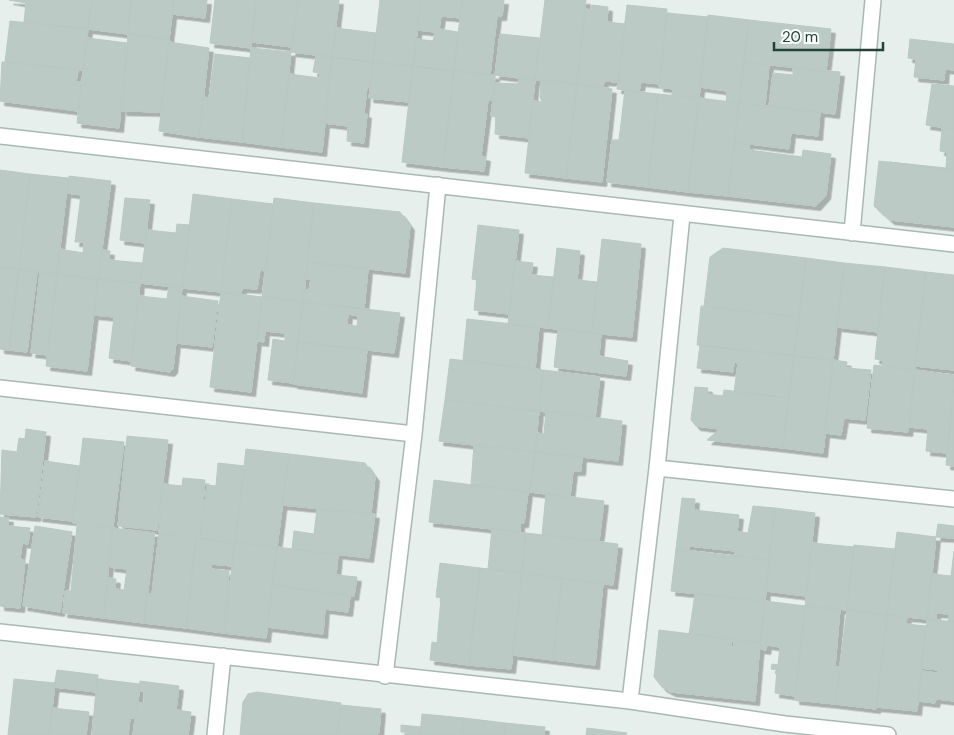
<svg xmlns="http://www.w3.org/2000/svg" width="954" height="735" viewBox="0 0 954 735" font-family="'DM Sans',sans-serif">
<defs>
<filter id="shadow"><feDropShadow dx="4.5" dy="4.5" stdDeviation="0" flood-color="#0004"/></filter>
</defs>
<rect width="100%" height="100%" fill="#e6efeb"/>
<path fill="#bbcac4" stroke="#b8c9c2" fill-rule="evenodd" filter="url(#shadow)" d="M9,0H92L88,29L24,22L26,3Z
M92,0H131L128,34L88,29Z
M131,0H174L169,39L128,34Z
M174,0H207L205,18L172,14Z
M215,0H256L251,48L210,43Z
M256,0H298L292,47L252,42Z
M298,0H339L332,57L291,52Z
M380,0H421L413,66L373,62Z
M421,0H462L461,18L441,16L439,29L458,32L454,71L413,66L416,39L433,41L435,32L417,30Z
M462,0H504L502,16H497L490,75L454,71Z
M545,0H586L577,84L535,80Z
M592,5L608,7L607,22L625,24L618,82L604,81L603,88L577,84L585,9L591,10Z
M627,5L667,9L660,84L641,82L639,92L617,89Z
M667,13L708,17L699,98L672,95L673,89L659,87Z
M708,15L749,20L739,103L726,102L727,91L700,87Z
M749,20L831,29L826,71L744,62Z
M10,21L88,29L83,70L5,62Z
M336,28L376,33L373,62L332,57Z
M128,34L169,39L161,112L122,111Z
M500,34L540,38L535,80L495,75Z
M87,38L127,43L119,128L77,123Z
M910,39L954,44V70L945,69L944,80L914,77L916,59L908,58Z
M169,42L209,48L199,137L159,131Z
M251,48L291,52L281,147L242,142Z
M215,54L250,58L242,142L199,137L204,97L209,98Z
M316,55L332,57L322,152L281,147L289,74L320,78V73L313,72Z
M332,57L373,62L370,87H367L364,113L367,114L364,143L347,141L348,126L324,123Z
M2,62L78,70L76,82H81L78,111L0,101Z
M373,62L413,66L409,102L369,98Z
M744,62L769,65L765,106L739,103Z
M413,66L454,71L443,167L402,162Z
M793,68L840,72L835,114L769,106L773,73L793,75Z
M454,71L495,75L493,101L488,100L481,156L486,157L484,171L443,167Z
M519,78L535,80L529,138L495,134L496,117L491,116L495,83L518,84Z
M541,80L577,84L566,178L525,173L533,101L542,102L540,97Z
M577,84L612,89L602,182L566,178Z
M932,84L954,86V129L926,125Z
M625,90L658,94L648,187L607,182L612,140H619Z
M658,94L699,98L688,192L648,187Z
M699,98L739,103L728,196L688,192Z
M739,103L820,112L818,136L791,133L789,149L734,142Z
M942,128L954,129V170L889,162L946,168L947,152L940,151Z
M734,142L749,145V150L802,157L803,150L831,154L826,195L816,206L728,196Z
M879,161L954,170V227L890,220L874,206Z
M0,170L30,174L19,269L0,267Z
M30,174L68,178L57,274L19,269Z
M69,176L111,181L98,279L57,274L60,249L83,253L84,242H75L81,195L67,193Z
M193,194L232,199L221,292L182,288Z
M125,198L150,200L145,243L120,240Z
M274,198L314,203L303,302L262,297Z
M232,199L273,204L266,271L260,270L257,289L242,288L241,295L221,292Z
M314,203L400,212L410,226L405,273L307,262Z
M177,224L190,225L182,288L140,283L147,230L176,233Z
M478,225L519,230L509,314L474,310L477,280L472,279Z
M602,239L641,244L632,337L592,333Z
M557,248L580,251L577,280L597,282L592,333L548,328Z
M723,248L806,258L799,317L704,306L710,257Z
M102,250L110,251L109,260L142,263L140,283L98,279Z
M806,258L844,263L833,360L794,356Z
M515,261L533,263L531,275L554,277L548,328L508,324Z
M307,262L368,269L364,309L303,302L304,289L309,290L311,279H306Z
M844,263L885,267L878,332L837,327Z
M0,267L19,269L9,350L0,349Z
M885,267L926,272L915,370L882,367L883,360L875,359Z
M19,269L37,272L27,352L9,350Z
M40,272L57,274L48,355L31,353Z
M926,272L954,275V370L915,366Z
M57,274L98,279L87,371L46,366Z
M98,279L140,283L131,361L109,358L114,317L94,315Z
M169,286L182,288L173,369L170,372L131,366L139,296L167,299Z
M221,292L262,297L251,392L210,387Z
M181,296L218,301L212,347L176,343Z
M262,297L303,302L293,383L268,380L273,339L285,341V333L265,331L264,342L257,341Z
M303,302L400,313L394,353L298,342ZM348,314L358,316L357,326L347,325Z
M701,306L799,317L794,356L697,345Z
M467,319L539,327L535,369L463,360Z
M558,329L601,334L599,356L628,361L626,376L554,367Z
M298,342L367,350L362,393L293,384Z
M700,345L794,356L789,398L734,392L738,363L734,362L733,372L697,368Z
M794,356L833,360L823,453L783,448Z
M450,359L543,370L539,411L445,400Z
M833,360L847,362L846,368L871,370L865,420L844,418L841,435L825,433Z
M874,365L915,370L908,432L867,428Z
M543,370L600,377L595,418L539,411Z
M915,370L954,375L947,453L926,451L928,429L909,427Z
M695,387L708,388L707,394L723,396L724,390L789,398L783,448L707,440L720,429L696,426L691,420Z
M954,389V466L946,465Z
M445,400L539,411L535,452L439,441Z
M546,411L622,421L618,461L535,452L537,433L544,434Z
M26,429L46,432L36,517L0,514L2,450L17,452L19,438L25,439Z
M127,436L168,440L157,530L118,526Z
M83,438L124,442L113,527L73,523Z
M474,445L535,452L530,492L471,485Z
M246,449L289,454L277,547L235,543Z
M535,452L582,457L581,471H573L570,497L530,492Z
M289,454L365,463L375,477L371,514L282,505Z
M45,461L79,466L72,521L38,517Z
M218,463L245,466L235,543L201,539L207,485L216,486Z
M183,478L205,480L200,537L159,533L163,484L182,486Z
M434,480L528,492L524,523H520V532L429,522Z
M546,494L604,501L599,541L542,535Z
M682,498L695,499L694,510L739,515L737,532L748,533L753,506L775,508L769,560L734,556L735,551L689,546V551L676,549Z
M775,508L815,513L806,596L766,591Z
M317,509L375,514L369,558L292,549L294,531L314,534Z
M0,517L9,518L8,526L30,528L28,544L22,543L20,559L25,560L20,608L0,606Z
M938,524L954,526V538L936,537Z
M77,525L112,528L104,618L63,613L65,591H71Z
M35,526L72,532L60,612L23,606Z
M112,528L155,533L144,623L104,618L108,578L116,579L115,589L124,590L127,569L110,567Z
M492,529L526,533L522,573L488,569Z
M897,532L936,537L927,619L887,615Z
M526,533L618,544L613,585L522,573Z
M159,534L196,538L186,628L144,623L147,594H152Z
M196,538L235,543L232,566L211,564V569L229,571L224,633L186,628Z
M235,543L277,547L266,638L224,633Z
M812,543L854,547L847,610L805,606Z
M854,545L895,549L887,615L847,610Z
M277,547L338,555L336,575L357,577L354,596L272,585Z
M676,549L769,560L765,601L671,591Z
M954,551V622L948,621L949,614L936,613V620L927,619L932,574L951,576Z
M440,563L480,568L469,665L430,660L432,642L437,643L441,598L436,597Z
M480,568L522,573L511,669L469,665Z
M522,573L562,578L553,660L513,655Z
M562,578L603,583L595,665L553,660Z
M272,585L350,596L348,612L325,609L323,634L267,627Z
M695,594L765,601L760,643L689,634Z
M765,601L805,606L795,696L775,693L777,670L771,669L772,664L778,665L780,647L767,645L766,650L760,649Z
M805,606L840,609L835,667H840L835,704L795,700Z
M847,610L887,615L876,709L835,704Z
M887,615L907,616L906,624L926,626L917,711L876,707Z
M927,619L954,622V701L936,699L935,703L918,701L922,671L937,673L938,670L921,668Z
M659,630L732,639L731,647H734V639L760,643L755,701L671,692L662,687L654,677Z
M57,670L98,675L96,692L54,687Z
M14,679L55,683L49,735H8Z
M97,679L140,684L136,718H130L128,735H92Z
M140,681L179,686L176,710L191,712L188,735H133L137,703H144V692L139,690Z
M257,692L341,703L337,735H240L243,702L248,694Z
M341,705L381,709L379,732L377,735H337Z
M52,708L89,712L86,735H49Z
M422,714L464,718L462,735H420Z
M464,718L505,723L504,735H462Z
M505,723L545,727L544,735H504Z
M401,725L421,727L420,735H405V732H401Z
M587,728L627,733L626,735H586Z"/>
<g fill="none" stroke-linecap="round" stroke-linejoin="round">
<defs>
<path id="street" d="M0,136L954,244
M852,233L873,0
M0,388L414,434
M657,468L954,499
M0,632L630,701L785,724L888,735
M385,676L414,434L438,185
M630,701L657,468L682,215
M215,735L223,656"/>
</defs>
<use href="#street" stroke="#a8b8b2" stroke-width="18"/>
<use href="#street" stroke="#fff" stroke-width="15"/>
</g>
<path d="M774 42v8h109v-8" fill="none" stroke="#24423a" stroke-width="2.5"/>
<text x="782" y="42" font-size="15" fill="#24423a" stroke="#f7fbf9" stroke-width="4" paint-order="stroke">20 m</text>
</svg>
